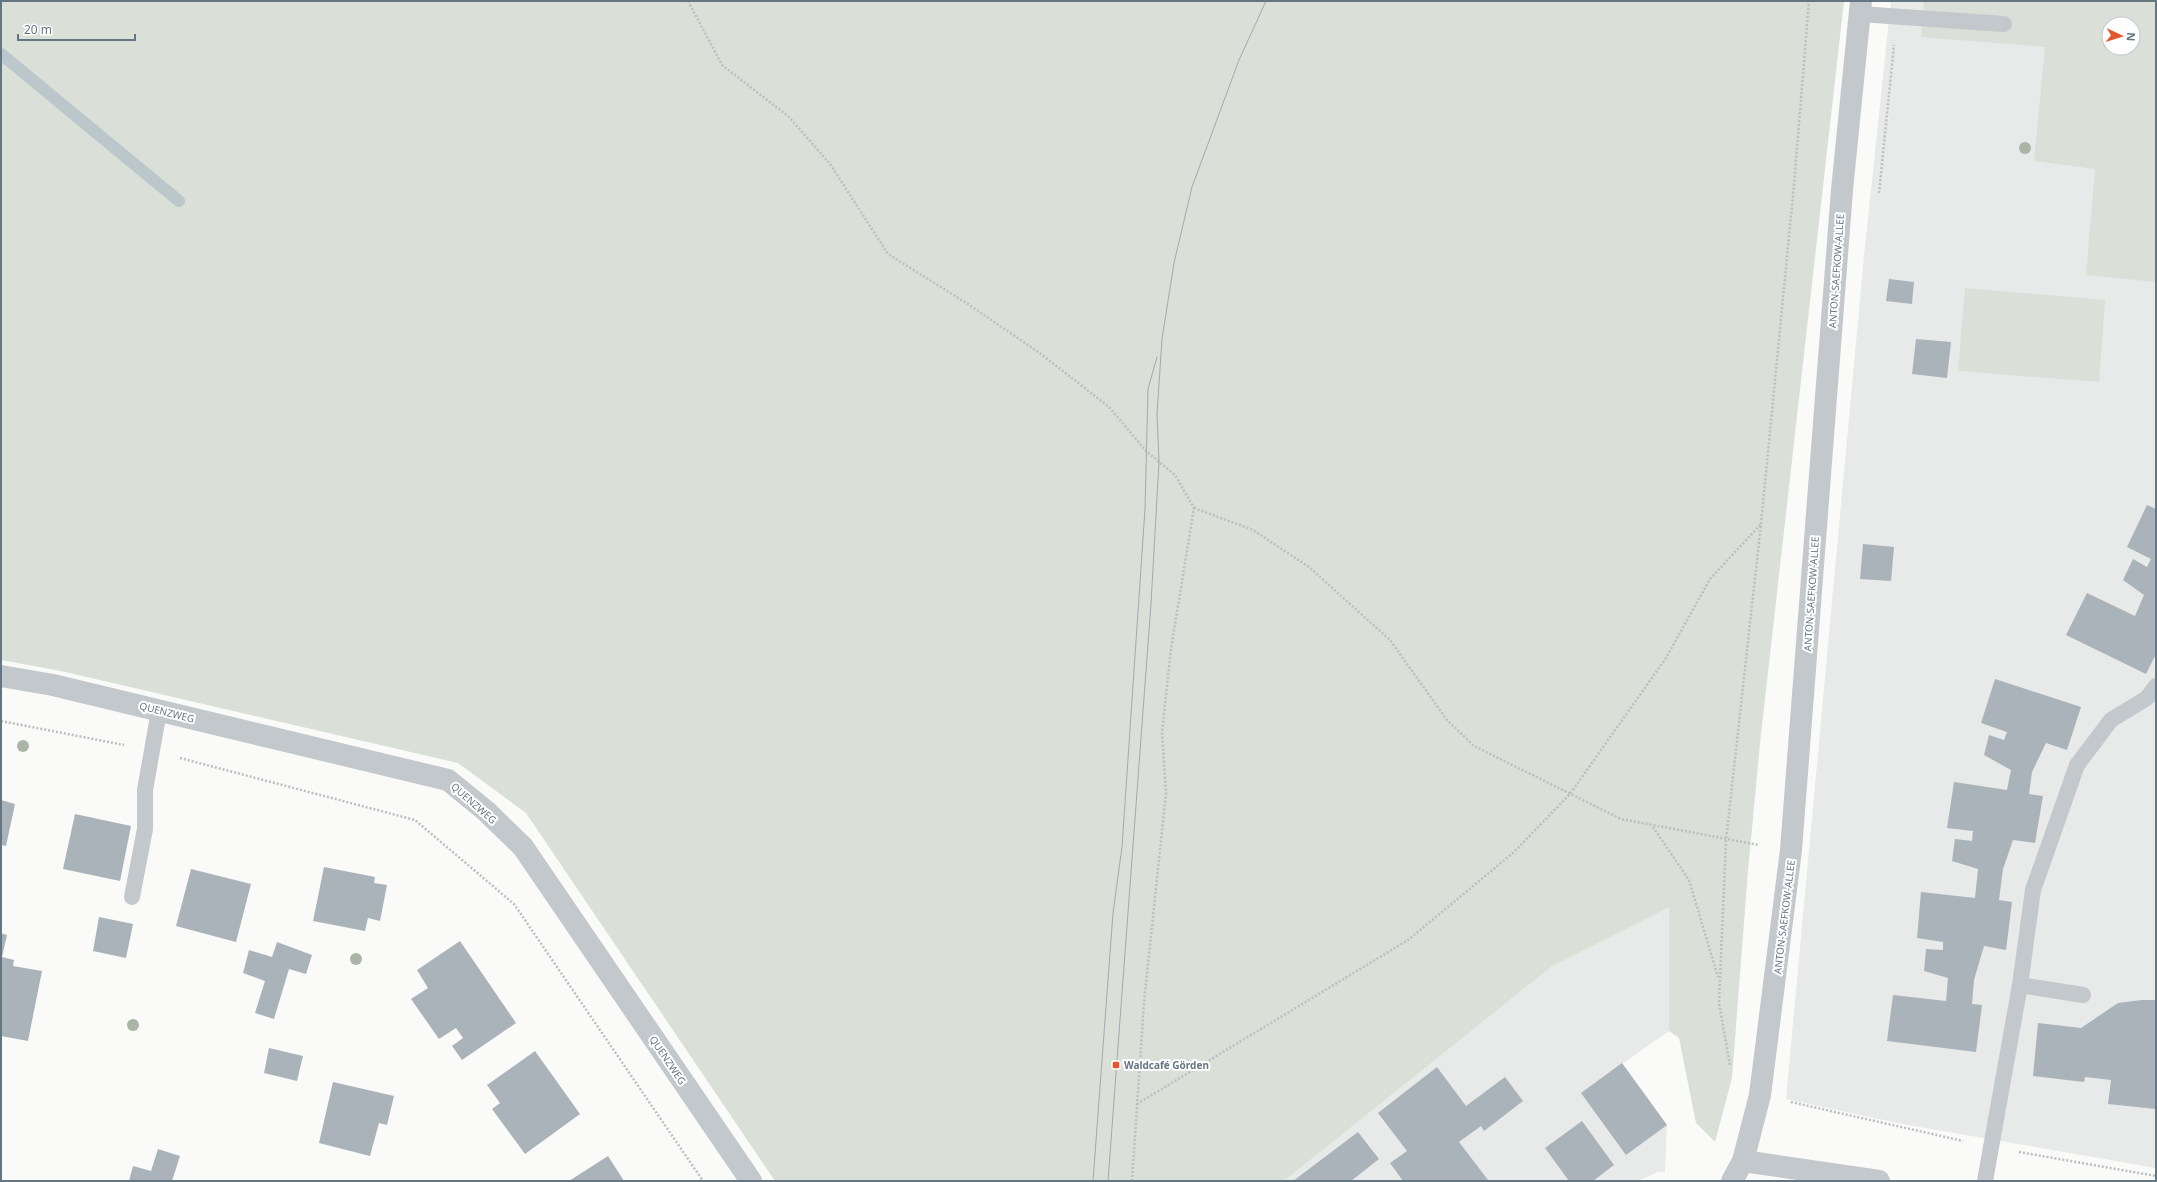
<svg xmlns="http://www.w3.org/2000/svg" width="2157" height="1182" viewBox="0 0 2157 1182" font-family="'Noto Sans',sans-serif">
<rect width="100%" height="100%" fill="#fafaf8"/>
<path fill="#e8e9e9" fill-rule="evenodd" d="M1891,1H2156V1168L1902,1124L1786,1099L1864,256ZM2109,24H2133V48H2109Z
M1669,906V1031L1622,1064L1667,1125L1665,1172H1658L1638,1181H1284L1551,967Z"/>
<path fill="#dadfd7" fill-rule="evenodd" d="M1,1H1844L1760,743L1748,871L1732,1078L1715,1142L1696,1123L1679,1038L1669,1031V907L1551,967L1284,1181H775L526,813L458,763L61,671L1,660Z
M1924,1H2156V282L2086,275L2095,169L2034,161L2045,47L1921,37ZM2109,24H2133V48H2109Z
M1965,288L2105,300L2099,382L1958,371Z"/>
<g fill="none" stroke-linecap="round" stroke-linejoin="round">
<path stroke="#bbc7cb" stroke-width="12" d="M1,54L179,201"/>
</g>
<path fill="#aab3b9" d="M1889,279L1914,282L1912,304L1886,301Z
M1916,339L1951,342L1947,378L1912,374Z
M2147,505L2156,509V654L2146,674L2066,635L2087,593L2135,616L2144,595L2123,580L2133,559L2147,567L2151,559L2127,547Z
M1863,544L1894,547L1891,581L1860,579Z
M1995,679L2081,707L2067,750L2046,743L2032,772L2029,794L2043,796L2035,843L2013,840L2003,869L1999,900L2012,902L2006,950L1984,946L1974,980L1972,1004L1982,1005L1976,1052L1887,1041L1893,995L1946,1001L1948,978L1924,971L1926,949L1943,950V942L1917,938L1921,892L1975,898L1978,869L1952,861L1955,839L1972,841L1973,831L1947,828L1954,782L2007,790L2011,770L1984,755L1989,735L2004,740L2007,732L1981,723Z
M1,800L15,804L6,846L1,845Z
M75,814L131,826L120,881L63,869Z
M324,867L375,877L374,883L387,885L380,921L368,918L365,931L313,921Z
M191,869L251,884L236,942L176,926Z
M99,917L133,924L126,958L93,951Z
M1,933L7,935L2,957L14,960L13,966L42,971L28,1041L1,1036Z
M460,941L516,1023L462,1060L452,1046L463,1038L456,1028L439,1039L411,999L428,988L417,970Z
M277,942L312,955L306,974L289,969L274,1019L255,1013L265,981L243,973L249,950L272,957Z
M2142,1000H2156V1109L2108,1104L2111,1080L2085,1077L2084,1082L2033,1076L2038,1023L2081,1028L2118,1003Z
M269,1048L303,1056L297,1081L264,1073Z
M535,1051L580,1114L525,1154L492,1109L500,1103L487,1085Z
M1622,1063L1667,1125L1626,1155L1581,1093Z
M1437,1067L1466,1106L1505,1077L1523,1101L1484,1131L1481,1126L1459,1142L1488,1180L1486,1181H1403L1390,1163L1407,1151L1378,1113Z
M333,1082L394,1096L387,1125L379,1123L370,1156L319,1143Z
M1582,1121L1614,1165L1593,1181H1569L1545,1148Z
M1358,1132L1379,1159L1351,1181H1293Z
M158,1149L180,1156L172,1181H129L133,1166L151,1171Z
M608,1156L624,1181H569Z"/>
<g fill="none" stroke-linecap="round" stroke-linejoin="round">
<path stroke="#bbbfc2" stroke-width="2.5" stroke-dasharray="2 2" stroke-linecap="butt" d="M688,1L722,65L789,117L830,164L888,254L968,304L1041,354L1109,407L1146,451L1175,475L1194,508L1171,649L1162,732L1166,793L1144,1002L1132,1181
M1879,193L1894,45
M1194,508L1253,530L1309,567L1390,640L1447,720L1474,746L1621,819L1759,845
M1,721L124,745
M180,758L415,820L514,904L703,1181
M1653,827L1689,880L1718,977
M1730,1065L1719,1003L1726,840L1761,524L1794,185L1809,1
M1791,1102L1963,1141
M1137,1104L1408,940L1513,853L1570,794L1666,658L1710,579L1761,524
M2019,1152L2156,1176"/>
<path stroke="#c3c8cc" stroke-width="16" d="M1860,14L2004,24
M132,897L145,829V790L159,711
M2020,985L2083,995
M1985,1181L2020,985L2033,890L2077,765L2111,720L2147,698L2156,686"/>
<path stroke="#c3c8cc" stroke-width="22" d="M1743,1161L1879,1181
M1732,1181L1743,1161L1760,1095L1791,850L1842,190L1861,1"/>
<path stroke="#c3c8cc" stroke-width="22" d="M1,676L53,685L448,780L486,811L523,847L751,1181"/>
<path stroke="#a2aab0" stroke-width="1" d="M1093,1181L1113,913L1122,847L1145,509L1148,389L1157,357
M1108,1181L1151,604L1159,462L1157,414L1162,339L1174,263L1192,187L1239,60L1266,1"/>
</g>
<g fill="#aab4a7">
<circle cx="2025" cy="148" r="6"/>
<circle cx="23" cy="746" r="6"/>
<circle cx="356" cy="959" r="6"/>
<circle cx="133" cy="1025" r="6"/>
</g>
<rect fill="#e4572e" stroke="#fff" stroke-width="1.5" x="1112" y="1061" width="8" height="8" rx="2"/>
<g text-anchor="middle" stroke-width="4" stroke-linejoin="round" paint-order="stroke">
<g font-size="10" fill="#657683" stroke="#fff">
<text transform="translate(1836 271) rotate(-86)" y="4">ANTON-SAEFKOW-ALLEE</text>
<text transform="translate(1811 594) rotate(-86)" y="4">ANTON-SAEFKOW-ALLEE</text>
<text transform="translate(167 712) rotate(14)" y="4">QUENZWEG</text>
<text transform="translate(474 803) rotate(41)" y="4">QUENZWEG</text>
<text transform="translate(1784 917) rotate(-83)" y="4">ANTON-SAEFKOW-ALLEE</text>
<text transform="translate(668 1060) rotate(56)" y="4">QUENZWEG</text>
</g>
<g font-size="10" font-weight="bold" fill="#657683" stroke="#fff" text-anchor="start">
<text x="1124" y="1069">Waldcafé Görden</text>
</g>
</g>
<rect width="2157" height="1182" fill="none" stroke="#657683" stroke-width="4"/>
<g transform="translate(2121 36) rotate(94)"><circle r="19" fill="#ffffff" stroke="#c1c8cd"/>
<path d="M0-3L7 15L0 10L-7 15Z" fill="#e4572e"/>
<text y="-6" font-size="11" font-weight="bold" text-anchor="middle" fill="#657683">N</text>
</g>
<path d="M18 34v6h117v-6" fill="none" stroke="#657683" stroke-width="2"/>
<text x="24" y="34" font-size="12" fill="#657683" stroke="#ffffff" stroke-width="3" paint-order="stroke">20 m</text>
</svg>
